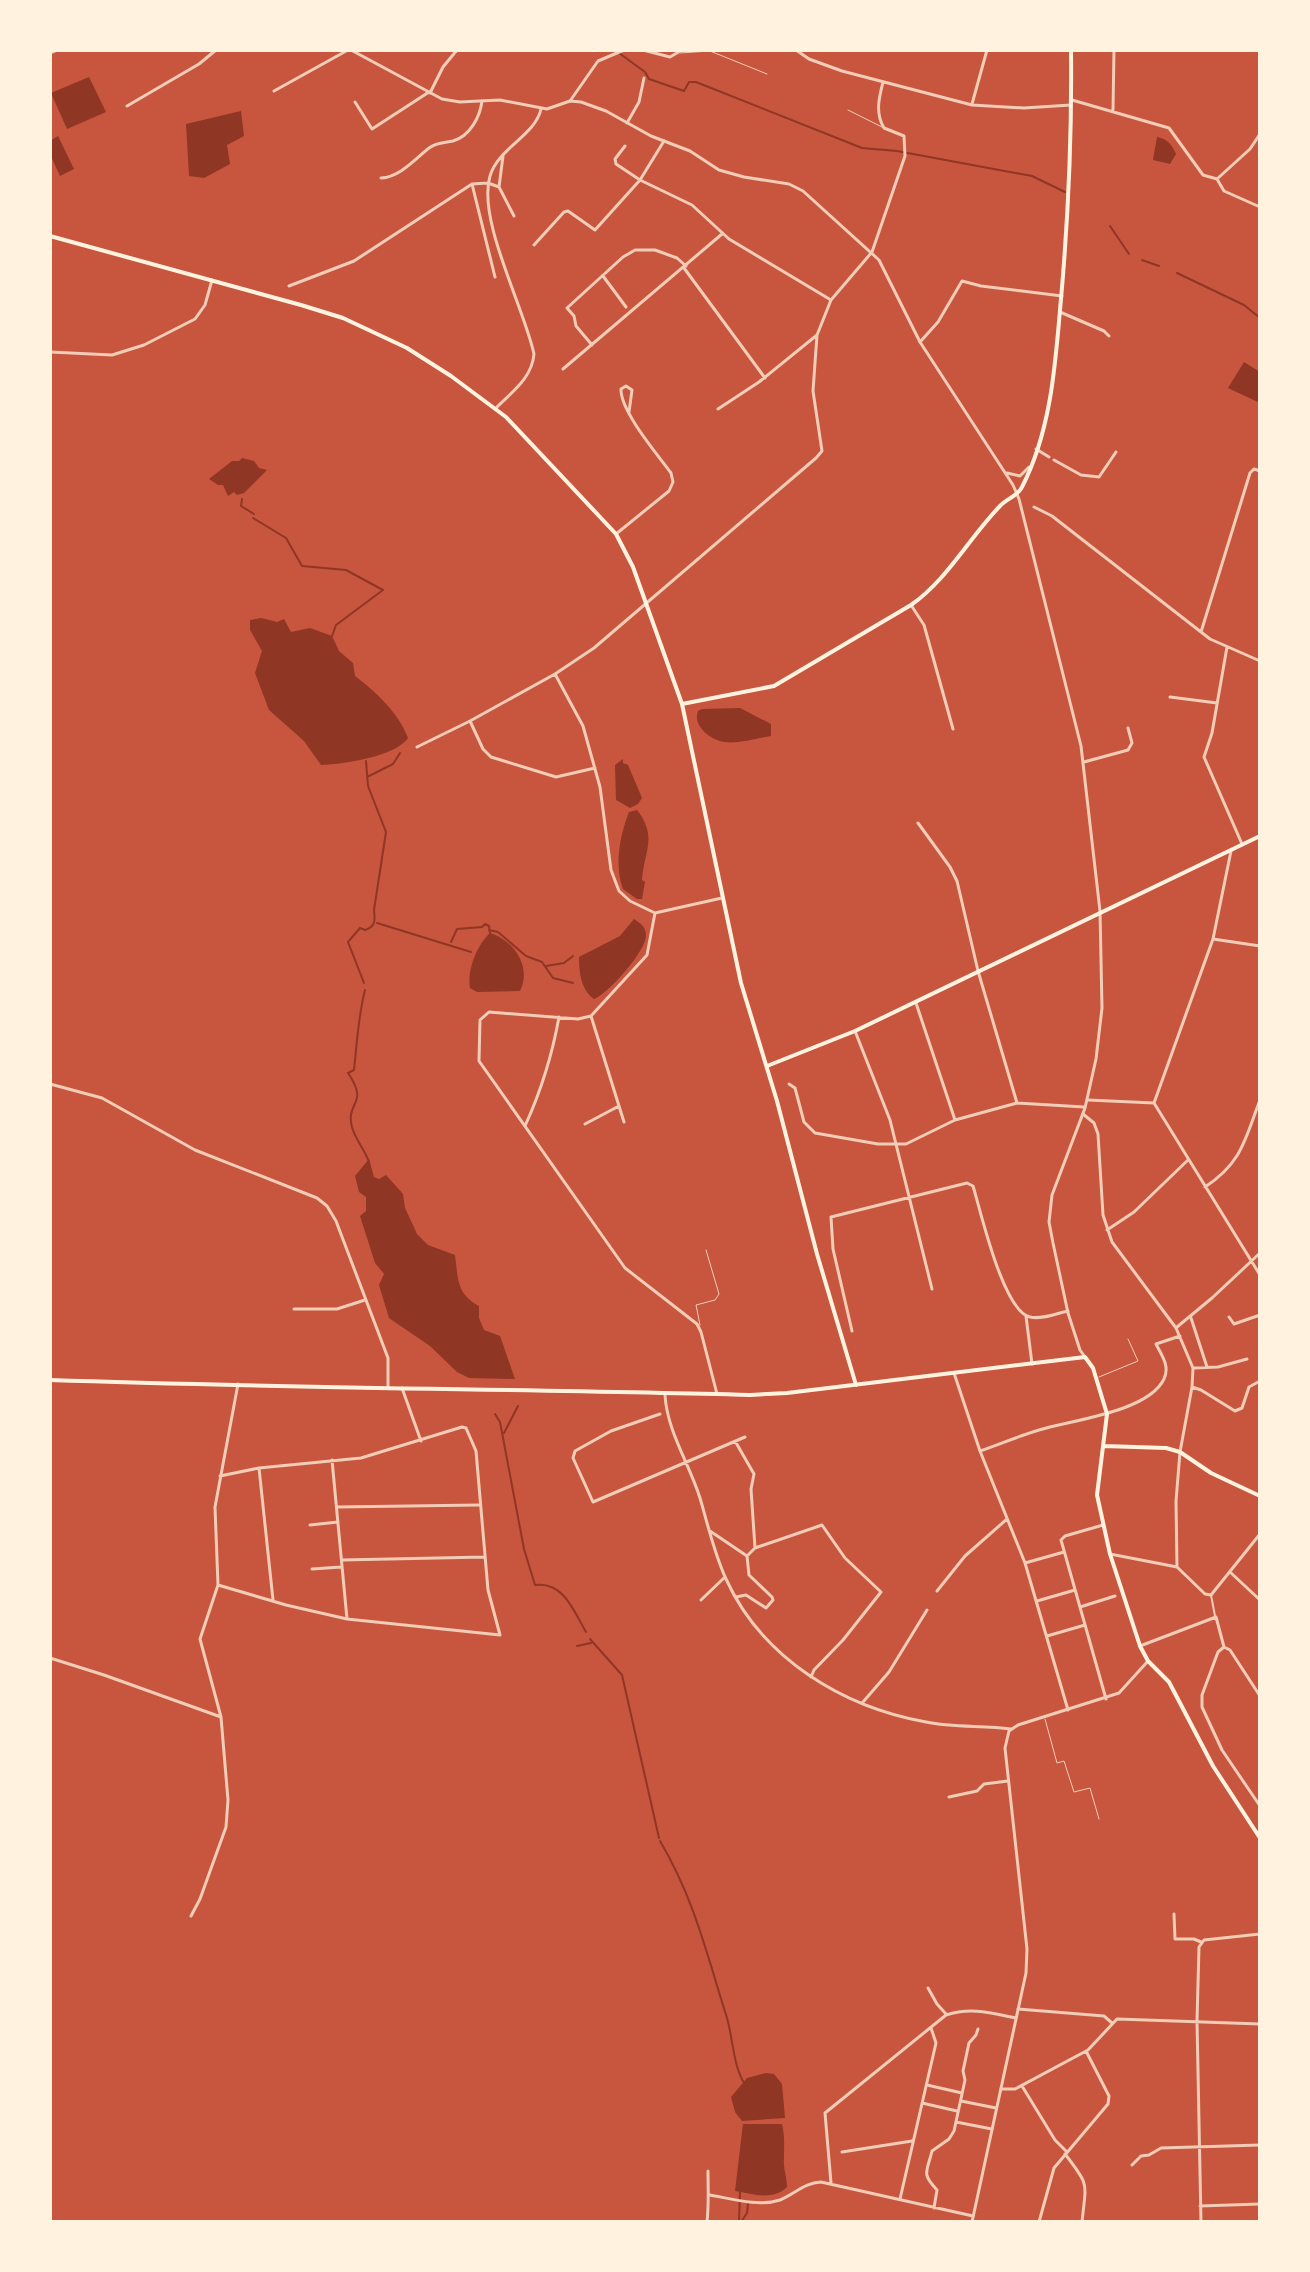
<svg xmlns="http://www.w3.org/2000/svg" width="1310" height="2272" viewBox="0 0 1310 2272" font-family="'Asap Condensed',sans-serif">
<rect width="100%" height="100%" fill="#c8553d"/>
<path fill="#8f3625" d="M89,77L106,112L67,129L51,93Z
M241,111L244,136L227,145L230,164L204,178L189,176L186,124Z
M58,136L74,169L60,176L50,154V141Z
M1157,137C1168,139 1172,145 1176,154L1170,164L1153,160Z
M1244,362L1260,372V403L1228,388Z
M242,458L254,461L259,468L267,470L244,493L237,495L234,492L228,496L223,485H218L209,479L232,461H239Z
M261,618L277,622L284,619L291,632L310,628L332,636L339,651L353,663L355,676C377,693 398,712 408,738C395,757 343,764 321,765L304,741L269,710L255,673L262,651L250,630V620Z
M740,708L771,724V736C757,738 738,744 724,742C711,740 692,726 698,711L702,709Z
M623,759V763L628,765L642,798L638,804L630,808L616,800L615,765Z
M637,810C658,837 644,851 642,880L645,882L642,899H637L623,889C614,865 620,835 629,812Z
M634,919C640,923 645,926 646,934C648,949 608,994 594,999C581,990 579,972 579,957L620,936Z
M490,933C514,940 532,967 520,991L477,992L470,988C467,970 477,945 490,933Z
M369,1159L374,1177L379,1179L386,1175L403,1194L405,1208L417,1234L428,1245L455,1255C458,1277 456,1294 479,1306V1318L484,1330L500,1336L515,1379L469,1378L457,1372L430,1346L389,1318L379,1285L384,1274L375,1263L360,1216L366,1211V1197L359,1192L355,1176Z
M766,2073L774,2074L782,2084L785,2118L742,2121L735,2112L731,2097L747,2078Z
M743,2124H782C785,2137 784,2146 784,2159C783,2168 787,2177 787,2187C773,2201 753,2194 735,2191Z"/>
<g fill="none" stroke-linecap="round" stroke-linejoin="round">
<path stroke="#8f3625" stroke-width="2" d="M615,50L645,72L649,79L684,91L689,82H696L862,148L897,151L1032,176L1065,192
M1110,226L1129,254
M1142,260L1159,266
M1177,273L1244,305L1260,318
M242,499L241,506L254,514
M253,518L286,538L302,566L346,570L383,590L336,625L332,636
M367,777L393,764L400,753
M377,923L471,952
M489,930L498,932L526,956L542,962L553,978L573,983
M451,942L457,929L482,927L485,924L489,926L490,933
M546,966L564,963L573,956
M364,983L348,942L360,928L365,930C376,926 375,921 374,910L386,832L368,786L366,761
M365,990C358,1017 357,1044 354,1070L348,1073C370,1105 345,1101 352,1127C355,1139 365,1150 369,1162
M495,1414L500,1422L524,1549L535,1585C564,1581 574,1612 586,1632
M504,1433L518,1406
M590,1639L622,1675L659,1838
M577,1646L591,1643
M660,1841C694,1898 707,1955 727,2018C733,2039 733,2064 744,2083
M739,2222L740,2192
M741,2222L747,2213L748,2204"/>
<path stroke="#f1ccb7" stroke-width="1" d="M680,53L710,51L767,74
M848,110L882,127
M700,1325L696,1305L715,1300L719,1294L706,1250
M1099,1377L1138,1361L1128,1339
M1045,1719L1057,1763L1064,1761L1074,1792L1090,1788L1099,1819"/>
<path stroke="#f1ccb7" stroke-width="2" d="M1211,1595L1215,1616"/>
<path stroke="#f1ccb7" stroke-width="3" d="M643,50L670,57L682,50
M796,50L809,59L842,71L972,105L1024,108L1071,105
M50,53L57,50
M274,91L348,50
M430,93L443,67L457,50
M1072,100L1169,128L1203,175L1217,179
M570,101L598,61L624,50
M355,102L372,129L429,92
M972,104L987,50
M127,106L199,64L216,50
M1113,110L1114,50
M627,123L639,102L644,78
M625,146L615,159L616,164L640,180L692,205L729,239L831,300
M381,178C400,177 415,159 429,148C437,142 444,143 453,141C470,136 480,117 482,101
M1217,179L1250,149L1260,134
M1217,179L1224,191L1260,207
M472,184L495,277
M499,187L503,156
M534,245L564,212L568,211L595,230L640,180L664,141
M684,268L765,378
M603,276L626,307
M289,286L354,261L472,184L488,183L499,187L514,216
M1060,312L1104,331L1109,336
M920,342L938,322L962,281L981,286L1062,296
M592,345L576,326L574,316L567,308L623,257L635,250H655L677,258L686,266
M50,352L112,355L144,345L195,319L205,305L212,280
M563,369L722,234
M496,408C512,392 532,378 534,354C524,307 477,220 490,176C498,148 535,136 541,109
M718,409L759,382L817,335
M1036,449L1049,457
M1054,460L1081,475L1099,477L1116,452
M1034,507L1052,516L1210,639L1260,661
M616,534L669,491L673,482L671,473C658,455 620,411 621,389L626,386L632,390L629,412
M911,605L924,625L953,729
M1201,632L1250,473L1254,469L1260,471
M1227,647L1212,733L1204,757L1242,844
M555,674L594,648L816,458L822,451L813,391L817,335L831,300L872,252L905,156L904,136L884,128C875,113 879,98 883,82
M1170,697L1217,703
M470,721L483,749L491,757L556,777L595,768
M417,747L470,721L555,674L583,726L600,787L611,870L619,891L630,901L655,913L722,898
M1084,762L1128,750L1132,743L1128,728
M918,823L950,867L957,881L978,971L1017,1103
M655,913L647,955L591,1016L578,1019L489,1012L480,1020L479,1061L625,1268L697,1324L701,1332L717,1394
M1213,939L1260,946
M916,1003L955,1120
M855,1031L890,1120L932,1289
M50,1084L102,1098L195,1150L317,1198L327,1206L336,1221L388,1358V1388
M789,1084L795,1088L804,1122L815,1133L878,1144H906L955,1120L1017,1103L1084,1107
M1088,1100L1154,1103
M1154,1103L1213,939L1231,851
M1154,1103L1260,1275
M619,1106L624,1122
M1083,1114L1094,1123L1098,1134L1103,1215L1112,1242L1176,1328L1193,1368L1192,1387L1180,1452L1176,1501L1177,1567
M585,1124L619,1106L591,1016
M525,1126C541,1091 552,1056 559,1017
M1205,1187C1242,1163 1245,1139 1260,1100
M1107,1230L1134,1212L1188,1160
M294,1309H337L365,1300
M1026,1316L1032,1364
M1229,1317L1234,1324L1260,1315
M1191,1318L1207,1367
M1177,1327L1212,1298L1260,1253
M852,1331L833,1249L831,1217L967,1183L973,1186C981,1212 1003,1311 1030,1317C1042,1320 1057,1313 1068,1311
M1193,1368L1218,1367L1247,1359
M954,1373L980,1451L1025,1563L1068,1710
M1192,1387L1201,1390L1235,1411L1242,1408L1249,1387L1260,1381
M402,1388L421,1441
M665,1395C667,1431 689,1463 700,1498C708,1525 714,1553 726,1579C762,1658 842,1707 926,1722C954,1728 983,1725 1011,1729
M660,1414L611,1431L575,1451L573,1458L593,1502L745,1437
M735,1441L754,1474L751,1489L755,1548
M980,1451C1000,1444 1019,1436 1039,1430C1072,1420 1148,1412 1164,1379C1170,1366 1162,1356 1156,1344L1180,1336
M332,1460L347,1619
M259,1468L273,1600
M337,1507L479,1505
M310,1525L338,1522
M1103,1525L1065,1536L1061,1540L1106,1699
M710,1531L747,1556
M1110,1554L1177,1567L1205,1594L1211,1595L1260,1534
M342,1560L485,1557
M1025,1563L1064,1552
M312,1569L341,1567
M1230,1572L1260,1600
M218,1585L286,1605L347,1619L500,1635L488,1590L476,1451L466,1428L462,1427L361,1458L259,1468L220,1476
M937,1591L965,1556L1007,1519
M736,1597L746,1595L766,1608L773,1600L772,1597L749,1575L747,1556L755,1548L822,1525L845,1558L881,1592L843,1640L814,1670L811,1677
M701,1600L725,1577
M1037,1601L1075,1590
M1080,1607L1115,1596
M1047,1636L1085,1625
M1140,1646L1216,1617L1224,1647L1230,1650L1260,1696
M1224,1647L1218,1652L1202,1695V1707L1222,1750L1260,1806
M50,1658L104,1675L221,1717
M863,1702L889,1672L927,1610
M949,1797L977,1791L984,1784L1008,1781
M1174,1914L1175,1939H1194L1201,1942
M191,1916L200,1899L226,1827L228,1800L221,1717L200,1639L218,1585L215,1507L238,1384
M928,1988L937,2004L946,2014
M1018,2009L1104,2016L1112,2023
M927,2085L962,2093
M1022,2086L1055,2140L1067,2152
M1001,2089H1015L1088,2050L1117,2019L1260,2024
M961,2101L996,2108
M922,2103L957,2111
M956,2122L992,2129
M842,2152L912,2141
M1065,2154C1090,2186 1086,2182 1082,2222
M1132,2165L1141,2156L1149,2155L1161,2148L1260,2145
M831,2183L825,2113L946,2015C971,2007 991,2013 1016,2018
M710,2195C732,2199 759,2207 780,2200C795,2194 804,2183 821,2182L973,2216
M900,2199L936,2043L931,2028
M1200,2206L1260,2204
M934,2208L937,2190C921,2173 927,2172 932,2151L949,2139L954,2131L965,2080L963,2071L969,2043L976,2035L978,2029
M707,2222C709,2204 708,2189 708,2171
M1039,2222L1054,2168L1108,2104L1109,2096L1086,2051
M1201,2222L1197,2021L1199,1947L1204,1940L1260,1934"/>
<path stroke="#f1ccb7" stroke-width="3" d="M351,50L442,99L460,102L500,100L547,109L570,101L581,102L606,111L651,136L690,151L719,170L744,177L789,184L803,191L879,260L920,342L1013,485L1019,499L1081,746L1100,911L1102,1008L1096,1059L1085,1108L1052,1195L1049,1222L1053,1243L1068,1313L1080,1350L1085,1357
M1007,473L1020,476L1029,467
M972,2222L1026,1973L1027,1949L1005,1748L1009,1731L1018,1725L1119,1693L1148,1661"/>
<path stroke="#fff3e0" stroke-width="4" d="M50,236L301,305L343,318L407,348L451,376L506,417L616,534L633,567L682,704L741,983L777,1101L817,1254L856,1385
M682,704L774,686L911,605C947,580 969,538 1000,506C1006,499 1018,496 1022,487C1050,433 1055,369 1060,310C1068,224 1072,137 1071,50
M767,1066L855,1031L1260,836
M50,1380C283,1388 517,1389 750,1395L787,1393L1085,1357L1093,1368L1107,1414L1097,1495L1110,1554L1140,1646L1148,1661L1169,1682L1213,1766L1260,1838
M1104,1446L1166,1448L1180,1452L1211,1473L1260,1496"/>
</g>
<rect width="1310" height="2272" fill="none" stroke="#fff3e0" stroke-width="104"/>
</svg>
